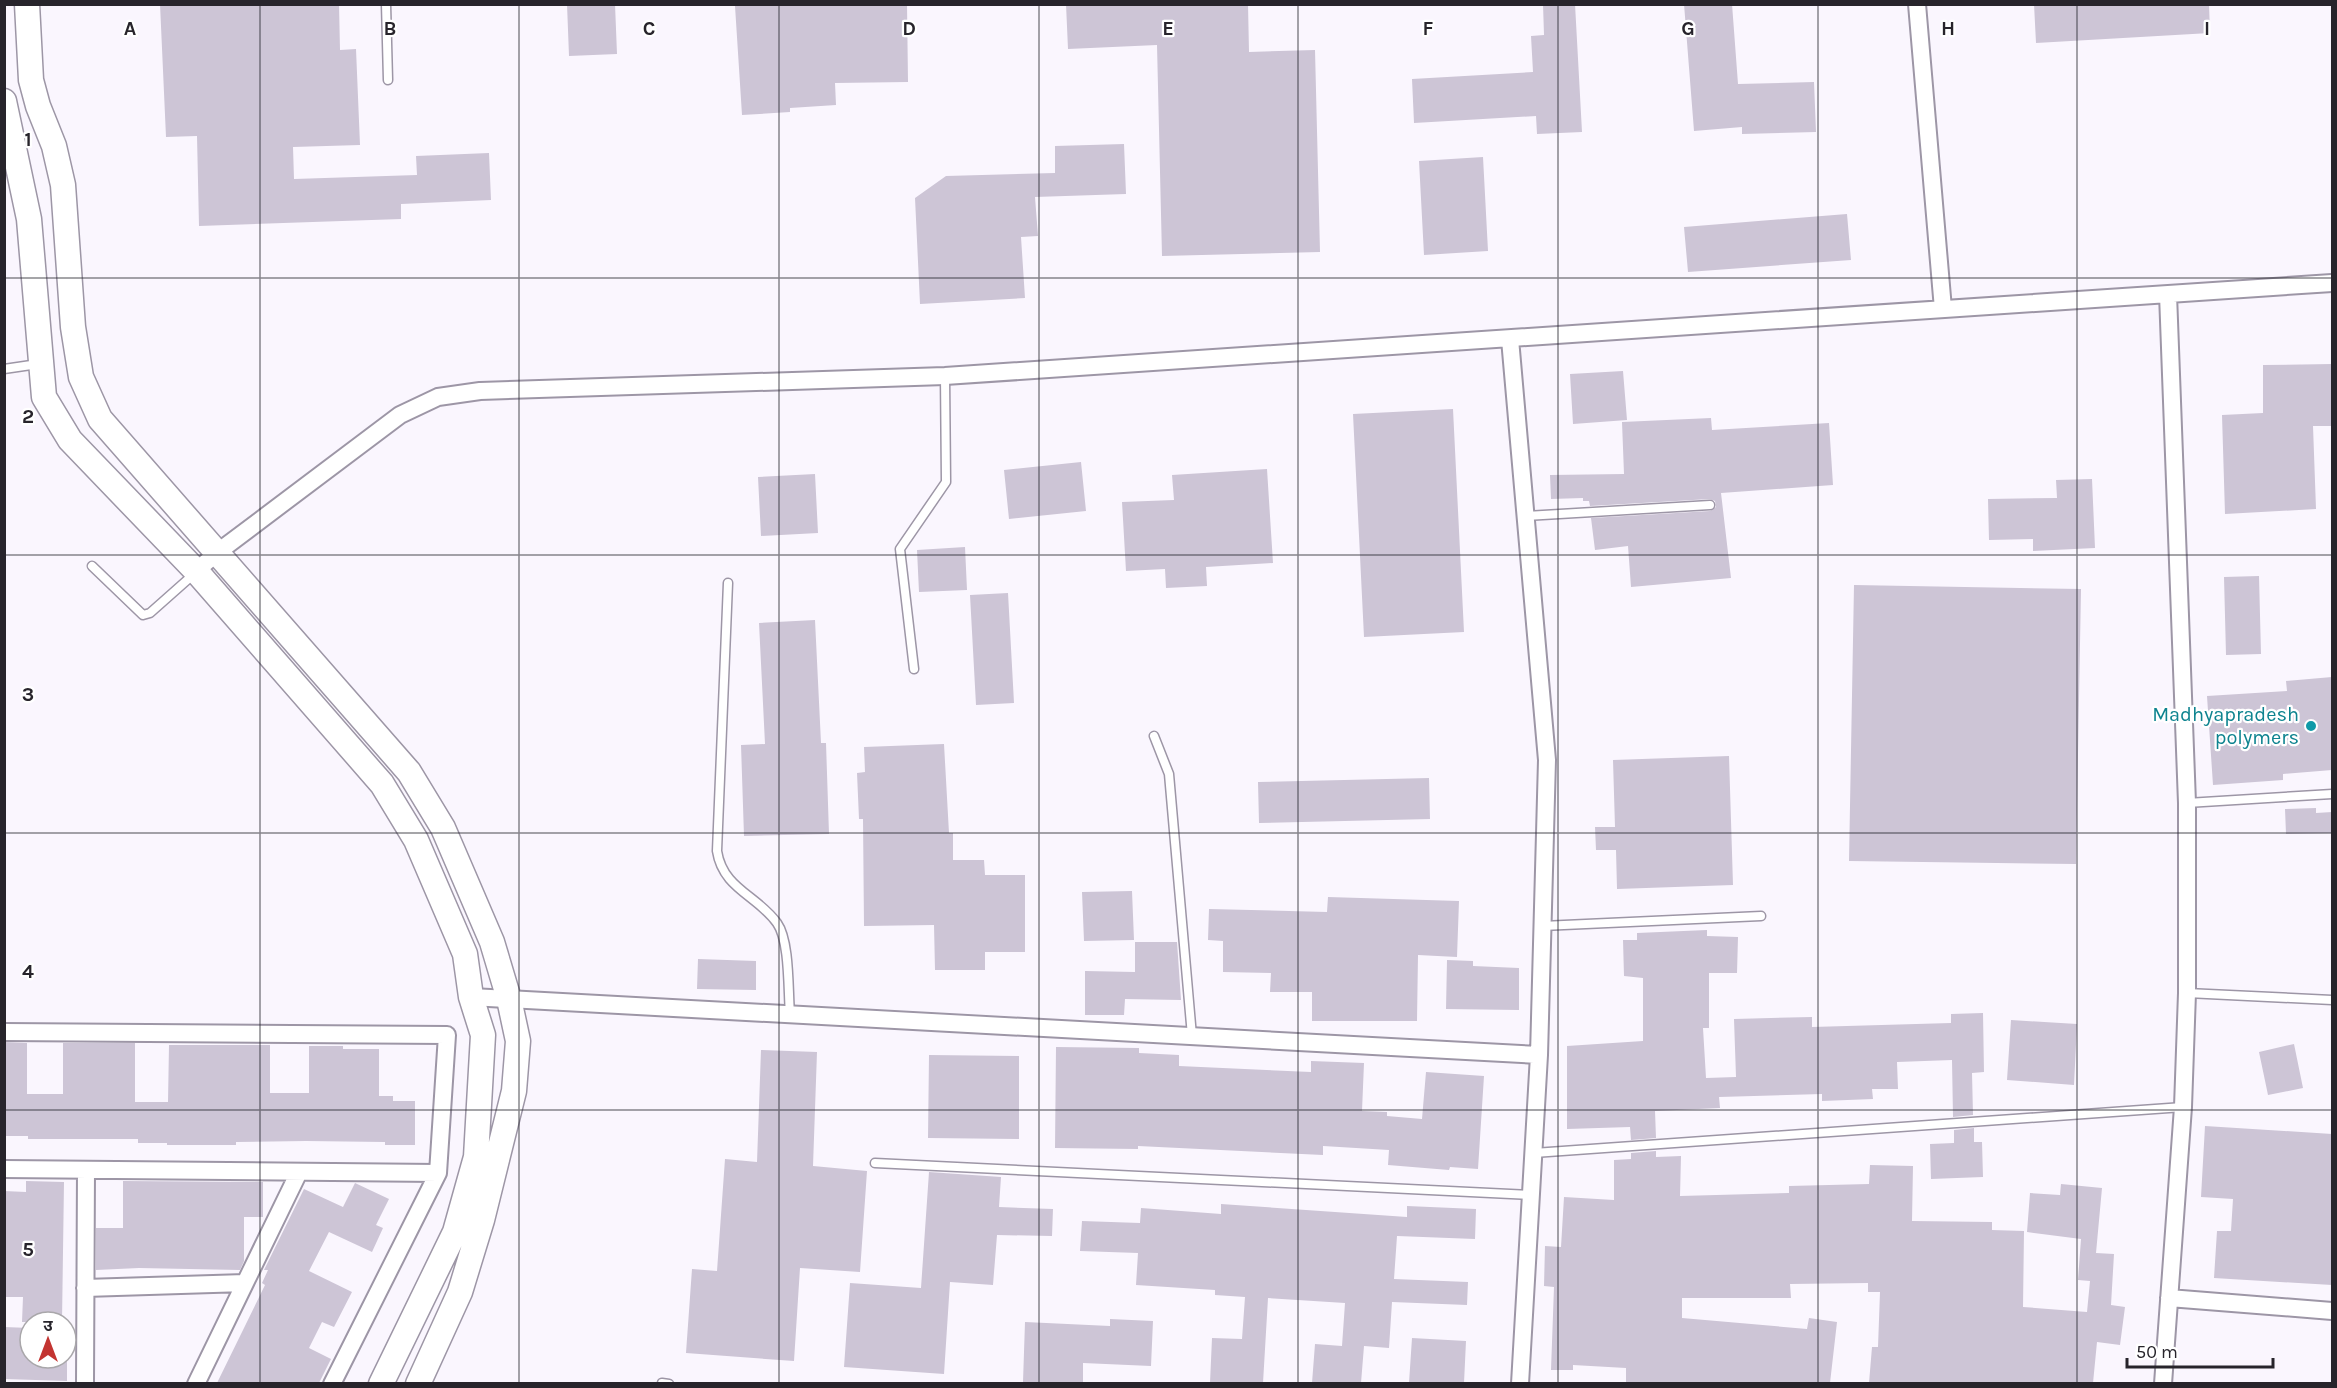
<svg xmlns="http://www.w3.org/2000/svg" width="2337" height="1388" viewBox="0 0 2337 1388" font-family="Karla,'Noto Sans Devanagari',sans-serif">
<rect width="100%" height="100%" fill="#faf6fe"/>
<path fill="#cdc5d6" d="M160,4H339L340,50L356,49L360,145L293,147L294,179L417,175L416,156L489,153L491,200L401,204V219L199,226L197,136L166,137Z
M567,4H615L617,54L569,56Z
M760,4H907L908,82L835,83L836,105L790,108V112L742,115L735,6Z
M1066,4H1248L1249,52L1315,50L1320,252L1162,256L1157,45L1068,49Z
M1543,4H1575L1582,132L1537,134L1536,116L1414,123L1412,79L1533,72L1531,36L1544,35Z
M1684,4H1732L1738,84L1814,82L1816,132L1742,134V127L1694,131Z
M2034,4H2209L2210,33L2036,43Z
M1124,144L1126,194L1035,197L1038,236L1021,237L1025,298L920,304L915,198L946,176L1055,173V146Z
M1483,157L1488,251L1424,255L1419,161Z
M1847,214L1851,260L1688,272L1684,227Z
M2332,364V426H2313L2316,509L2225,514L2222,415L2263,413V365Z
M1623,371L1627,420L1573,424L1570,374Z
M1453,409L1464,632L1364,637L1353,414Z
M1711,418L1712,430L1829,423L1833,485L1721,493L1731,578L1631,587L1628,546L1595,550L1591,518L1710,511L1716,507L1715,501L1710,499L1590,506L1589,501H1583V498L1551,499L1550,475L1624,474L1622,422Z
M1081,462L1086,511L1009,519L1004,470Z
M1267,469L1273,563L1206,567L1207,586L1166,588L1165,569L1126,571L1122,502L1174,500L1172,475Z
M815,474L818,533L761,536L758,477Z
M2092,479L2095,548L2033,551V539L1989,540L1988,499L2057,498L2056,480Z
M965,547L967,590L919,592L917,550Z
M2259,576L2261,654L2226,655L2224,577Z
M1854,585L2081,589L2076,864L1849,861Z
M1008,593L1014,703L976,705L970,595Z
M815,620L821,743H826L829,834L744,836L741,745L765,744L759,623Z
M2332,677V770L2283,774V780L2213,785L2207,696L2287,691L2286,681Z
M944,744L949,833H953V860H984L985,875H1025V952H985V970H935L934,925L864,926L863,819H859L857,773L865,772L864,747Z
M1729,756L1733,885L1617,889L1616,850H1596L1595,827H1615L1613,760Z
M1429,778L1430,819L1259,823L1258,782Z
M2316,808V813L2332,812V833L2286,834L2285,809Z
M1132,891L1134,940L1084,941L1082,892Z
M1328,897L1459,901L1457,957L1418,955L1417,1021H1312V992H1270L1271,973L1223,972V941L1208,940L1209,909L1327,912Z
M1707,930V936L1738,937L1737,973H1709V1028H1703L1706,1078L1736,1077L1734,1019L1812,1017V1027L1951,1023V1014L1983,1013L1984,1072L1972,1073L1973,1115L1953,1117L1952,1060L1897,1062L1898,1089H1872L1873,1099L1822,1101V1094L1719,1097L1720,1108L1655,1111L1656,1138L1631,1140L1630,1127L1567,1129V1046L1643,1041V978L1624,976L1623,940H1637V933Z
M1135,942H1177L1181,1000L1125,999L1124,1015H1085V971L1135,972Z
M698,959L756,961V990L697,989Z
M1447,960L1473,961V966L1519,968V1010L1446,1009Z
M2011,1020L2077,1024L2074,1085L2007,1080Z
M4,1042L27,1043V1094H63V1043H135V1102H168L169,1045H270V1093H309V1046H343V1049H379V1096H393V1101H415V1145H385V1142L306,1141L236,1142V1145H167V1143H138V1139H28V1136H4Z
M2294,1044L2303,1088L2268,1095L2259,1052Z
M1056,1047L1139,1048V1053L1179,1055V1066L1311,1072V1061L1364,1063L1362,1111L1387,1112V1116L1422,1119L1426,1072L1484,1076L1478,1169L1450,1167L1449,1170L1388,1165L1389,1150L1323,1146V1155L1138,1146V1149L1055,1148Z
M761,1050L817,1052L813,1166L867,1171L860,1272L800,1268L794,1361L686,1353L692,1269L717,1271L725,1159L757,1162Z
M929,1055L1019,1056V1139L928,1138Z
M2205,1126L2332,1134V1285L2214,1278L2217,1231H2231L2233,1199L2201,1197Z
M1974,1128V1142H1982L1983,1177L1931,1179L1930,1144L1954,1143V1130Z
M1656,1151V1157L1681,1156L1680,1196L1789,1193V1186L1869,1184L1870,1165L1913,1166L1912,1221L1992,1222V1230L2024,1231L2023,1307L2087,1312L2090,1281L2078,1280L2081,1239L2027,1232L2030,1193L2060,1195L2061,1184L2102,1188L2096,1253L2114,1254L2111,1305L2125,1307L2120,1345L2097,1342L2093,1383H1869L1872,1347H1878L1880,1292H1868V1283L1790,1284L1791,1298H1682V1318L1807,1329L1809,1318L1837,1322L1830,1383H1626V1368L1573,1365V1370H1551L1554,1287L1544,1286L1545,1246L1561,1247L1564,1197L1614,1200V1160L1631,1159V1153Z
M929,1172L1001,1177L999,1207L1053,1209L1052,1236L997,1235L993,1285L950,1282L944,1374L844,1367L850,1283L921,1288Z
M26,1181L64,1182L62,1322H22L23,1297H4V1191L26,1192Z
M123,1181L263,1182V1217H244V1261L240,1270L139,1268L96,1270V1228H123Z
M355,1183L389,1199L376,1225L383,1228L372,1252L329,1232L309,1271L352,1292L334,1327L322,1322L309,1348L331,1359L319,1383H217L265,1285L262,1283L268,1270H264L304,1189L343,1207Z
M1221,1204L1407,1217V1206L1476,1209L1475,1239L1397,1236L1394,1279L1468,1282L1467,1305L1392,1302L1389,1348L1364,1346L1361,1383H1312L1315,1344L1342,1346L1345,1303L1268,1298L1263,1383H1210L1212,1338L1242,1339L1245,1297L1215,1295V1290L1136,1285L1138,1253L1080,1251L1082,1221L1140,1223L1141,1208L1221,1214Z
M1110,1319L1153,1321L1151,1366L1083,1363V1383L1023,1382L1025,1322L1110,1326Z
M4,1327L30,1328V1358H67V1381L4,1379Z
M1412,1338L1466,1341L1464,1383H1409Z"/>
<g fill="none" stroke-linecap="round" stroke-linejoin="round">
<defs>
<path id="lane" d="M386,4L388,80
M4,369L38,364
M1526,516L1710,505
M92,566L143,615L150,613L194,574
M728,583L717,851C723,889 757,895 777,923C790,941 788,991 790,1014
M914,669L900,549L946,482L945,376
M1154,736L1169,774L1192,1036
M2187,803L2332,794
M1542,926L1761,916
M2187,993L2332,1000
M1534,1153L2183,1107
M875,1163L1530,1195
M662,1383L669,1384"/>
<path id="street" d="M1917,4L1943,309
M1510,339L1547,760L1539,1055L1520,1384
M196,571L218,552L400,415L438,397L480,391L945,376L2332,283
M471,997L1539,1055
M4,1032L447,1035L438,1173L332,1384
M4,1169L438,1173
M85,1288L245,1283
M2169,1298L2332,1311
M85,1384L86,1170
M196,1384L299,1172
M2163,1384L2183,1107L2187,993V803L2168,294"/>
<path id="secondary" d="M27,4L31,80L38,106L54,146L63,185L73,327L81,377L100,419L409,772L443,828L492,942L509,999L518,1041L514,1091L482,1220L460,1292L418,1384
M4,101L29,219L44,397L70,440L196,571L382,784L416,840L465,954L471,997L483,1035L476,1157L455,1232L381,1384"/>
</defs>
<use href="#lane" stroke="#9d96a6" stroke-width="11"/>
<use href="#street" stroke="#9d96a6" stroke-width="20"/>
<use href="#secondary" stroke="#9d96a6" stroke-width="27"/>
<use href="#lane" stroke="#fff" stroke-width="8"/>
<use href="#street" stroke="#fff" stroke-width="16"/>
<use href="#secondary" stroke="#fff" stroke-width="24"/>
</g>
<path fill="none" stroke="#27242b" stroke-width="1.5" stroke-opacity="0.55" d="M260,4V1384M519,4V1384M779,4V1384M1039,4V1384M1298,4V1384M1558,4V1384M1818,4V1384M2077,4V1384M4,278H2332M4,555H2332M4,833H2332M4,1110H2332"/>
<circle fill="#0f9aa8" stroke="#fff" stroke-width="2" cx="2311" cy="726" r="6"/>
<g text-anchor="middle" stroke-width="4.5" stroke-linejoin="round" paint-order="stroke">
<g font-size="20" fill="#0d838f" stroke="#fff" text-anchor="end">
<text x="2299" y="721">Madhyapradesh<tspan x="2299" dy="23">polymers</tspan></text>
</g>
</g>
<g font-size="20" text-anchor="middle" font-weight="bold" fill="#27242b" stroke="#fff" stroke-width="4.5" stroke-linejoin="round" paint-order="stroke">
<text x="130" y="35">A</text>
<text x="390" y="35">B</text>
<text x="649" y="35">C</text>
<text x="909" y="35">D</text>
<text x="1168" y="35">E</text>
<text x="1428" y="35">F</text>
<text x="1688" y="35">G</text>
<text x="1948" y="35">H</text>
<text x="2207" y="35">I</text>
<text x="28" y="146">1</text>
<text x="28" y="423">2</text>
<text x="28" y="701">3</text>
<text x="28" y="978">4</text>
<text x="28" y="1256">5</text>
</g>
<rect width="2337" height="1388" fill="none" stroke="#27242b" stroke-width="12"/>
<g transform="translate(48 1340)"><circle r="28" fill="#ffffff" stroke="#a9a7aa" stroke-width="1.5"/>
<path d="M0-4.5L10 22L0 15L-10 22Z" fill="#c33431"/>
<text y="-9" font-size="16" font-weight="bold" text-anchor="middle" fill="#27242b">उ</text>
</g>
<path d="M2127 1358v9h146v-9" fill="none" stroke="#27242b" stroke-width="3"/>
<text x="2136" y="1358" font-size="18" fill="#27242b" stroke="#ffffff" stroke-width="4.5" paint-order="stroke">50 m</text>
</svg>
